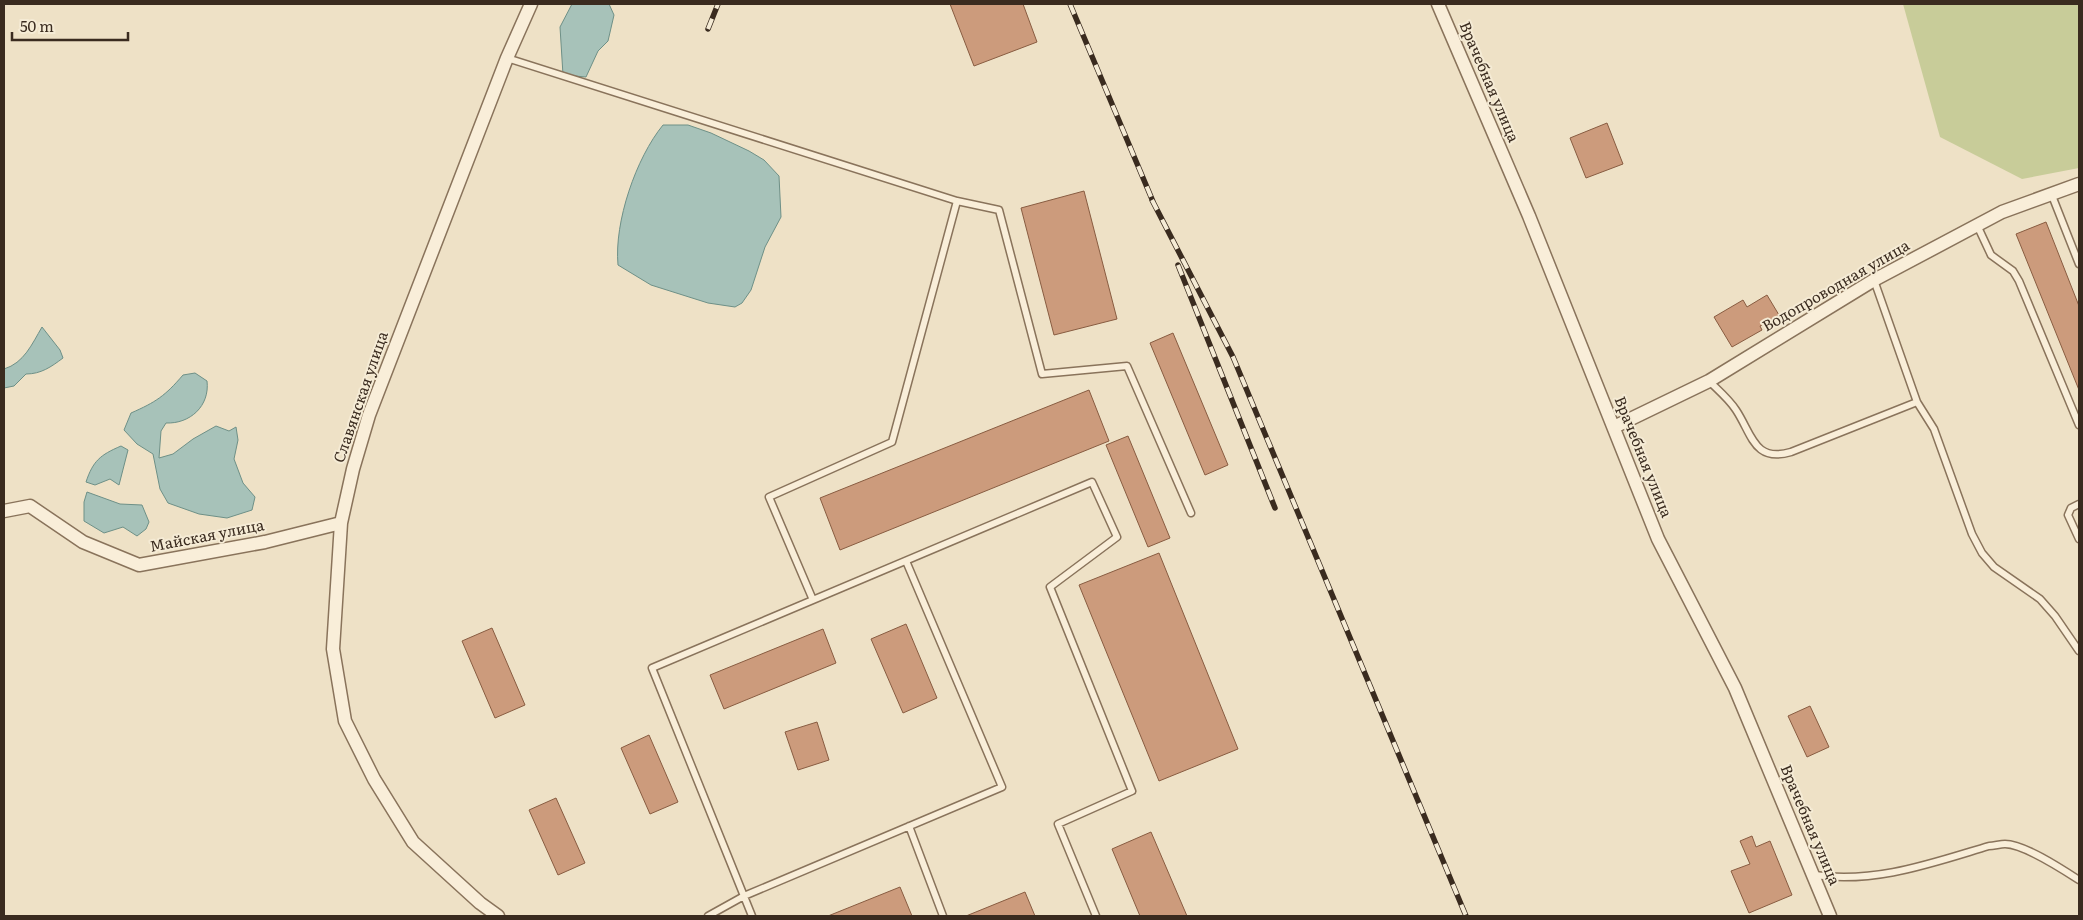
<svg xmlns="http://www.w3.org/2000/svg" width="2083" height="920" viewBox="0 0 2083 920" font-family="Literata,serif">
<rect width="100%" height="100%" fill="#eee1c6"/>
<path fill="#c8cc99" d="M1903,4H2079V168L2022,179L1940,137Z"/>
<path fill="#a7c2b9" stroke="#6e9087" d="M572,4H609L614,15L608,41L598,51L586,77L563,75L560,27Z
M663,125H688L711,133L749,151L764,160L779,176L781,217L765,247L751,290L742,303L735,307L708,303L651,285L618,265C614,222 636,158 663,125Z
M42,327L60,350L63,358C51,367 41,374 26,374L14,386L4,388V369C24,363 32,344 42,327Z
M195,373L207,381C210,406 190,424 166,423L161,431L159,458L173,454L193,439L216,426L229,431L236,427L238,440L234,459L243,483L255,497L252,510L227,518L199,514L168,503L160,489L153,454L137,444L124,430L131,413C156,402 165,396 183,375Z
M121,446L128,450L119,485L110,479L95,485L86,482C93,461 100,455 121,446Z
M87,492L120,504L142,505L149,522L146,529L137,536L123,527L104,533L84,521V502Z"/>
<path fill="#cc9b7c" stroke="#885c41" d="M950,4H1023L1037,42L974,66Z
M1607,123L1623,164L1586,178L1570,138Z
M1084,191L1117,319L1054,335L1021,208Z
M2046,222L2079,306V390L2016,234Z
M1767,295L1779,315L1760,326L1762,330L1732,347L1714,317L1743,300L1747,307Z
M1173,333L1228,465L1205,475L1150,343Z
M1089,390L1109,441L840,550L820,498Z
M1128,436L1170,538L1148,547L1106,445Z
M1159,553L1238,749L1159,781L1079,585Z
M906,624L937,698L903,713L871,639Z
M492,628L525,705L495,718L462,641Z
M823,629L836,663L724,709L710,675Z
M1810,706L1829,747L1807,757L1788,716Z
M817,722L829,760L798,770L785,732Z
M649,735L678,802L650,814L621,748Z
M556,798L585,863L558,875L529,810Z
M1151,832L1187,916H1140L1112,849Z
M1752,836L1756,847L1770,841L1792,895L1749,913L1731,871L1750,864L1740,841Z
M900,887L912,916H828Z
M1025,892L1035,916H966Z"/>
<g fill="none" stroke-linecap="round" stroke-linejoin="round">
<defs>
<path id="lane" d="M507,58L957,201L892,442L769,497L813,600
M2051,193L2079,264
M957,201L999,210L1042,374L1127,366L1191,513
M1977,225L1991,255L2013,271L2019,281L2079,425
M1874,280L1917,402L1934,429L1972,534L1982,553L1994,567L2040,599L2055,616L2079,651
M1709,381C1718,390 1729,399 1736,410C1752,434 1754,463 1791,452L1917,402
M2079,504L2071,508L2068,515L2079,539
M909,826L943,916
M1814,875C1875,884 1932,863 1989,846C1994,846 2000,844 2005,844C2024,844 2062,869 2079,880
M708,916L744,896L1002,787L906,561
M752,916L652,668L1092,482L1117,537L1050,587L1132,791L1058,824L1096,916"/>
<path id="street" d="M1438,4L1529,216L1658,539L1735,688L1830,916
M1614,427L1709,381L1874,280L2002,212L2079,184
M4,511L30,506L83,542L139,565L265,542L341,523
M498,916L480,903L413,842L374,779L345,721L333,649L341,523L353,469L369,415L507,58L531,4"/>
</defs>
<use href="#lane" stroke="#89735b" stroke-width="9"/>
<use href="#street" stroke="#89735b" stroke-width="15"/>
<use href="#lane" stroke="#f9eed9" stroke-width="6"/>
<use href="#street" stroke="#f9eed9" stroke-width="12"/>
<defs>
<path id="rail" d="M1070,4L1154,204
M708,29L718,4
M1152,200L1233,357L1466,916
M1178,265L1275,508"/>
</defs>
<use href="#rail" stroke="#3a2b1f" stroke-width="5.5"/>
<use href="#rail" stroke="#f5ebd5" stroke-width="4" stroke-dasharray="11" stroke-linecap="butt"/>
</g>
<g text-anchor="middle" stroke-width="4" stroke-linejoin="round" paint-order="stroke">
<g font-size="15" fill="#3a2b1f" stroke="#f5ebd5">
<text transform="translate(1489 82) rotate(67)" y="5">Врачебная улица</text>
<text transform="translate(1836 286) rotate(-30)" y="5">Водопроводная улица</text>
<text transform="translate(361 397) rotate(-71)" y="5">Славянская улица</text>
<text transform="translate(1643 457) rotate(68)" y="5">Врачебная улица</text>
<text transform="translate(207 536) rotate(-11)" y="5">Майская улица</text>
<text transform="translate(1810 825) rotate(67)" y="5">Врачебная улица</text>
</g>
</g>
<rect width="2083" height="920" fill="none" stroke="#3a2b1f" stroke-width="10"/>
<path d="M12 32v8h116v-8" fill="none" stroke="#3a2b1f" stroke-width="2.5"/>
<text x="20" y="32" font-size="15" fill="#3a2b1f" stroke="#f5ebd5" stroke-width="4" paint-order="stroke">50 m</text>
</svg>
